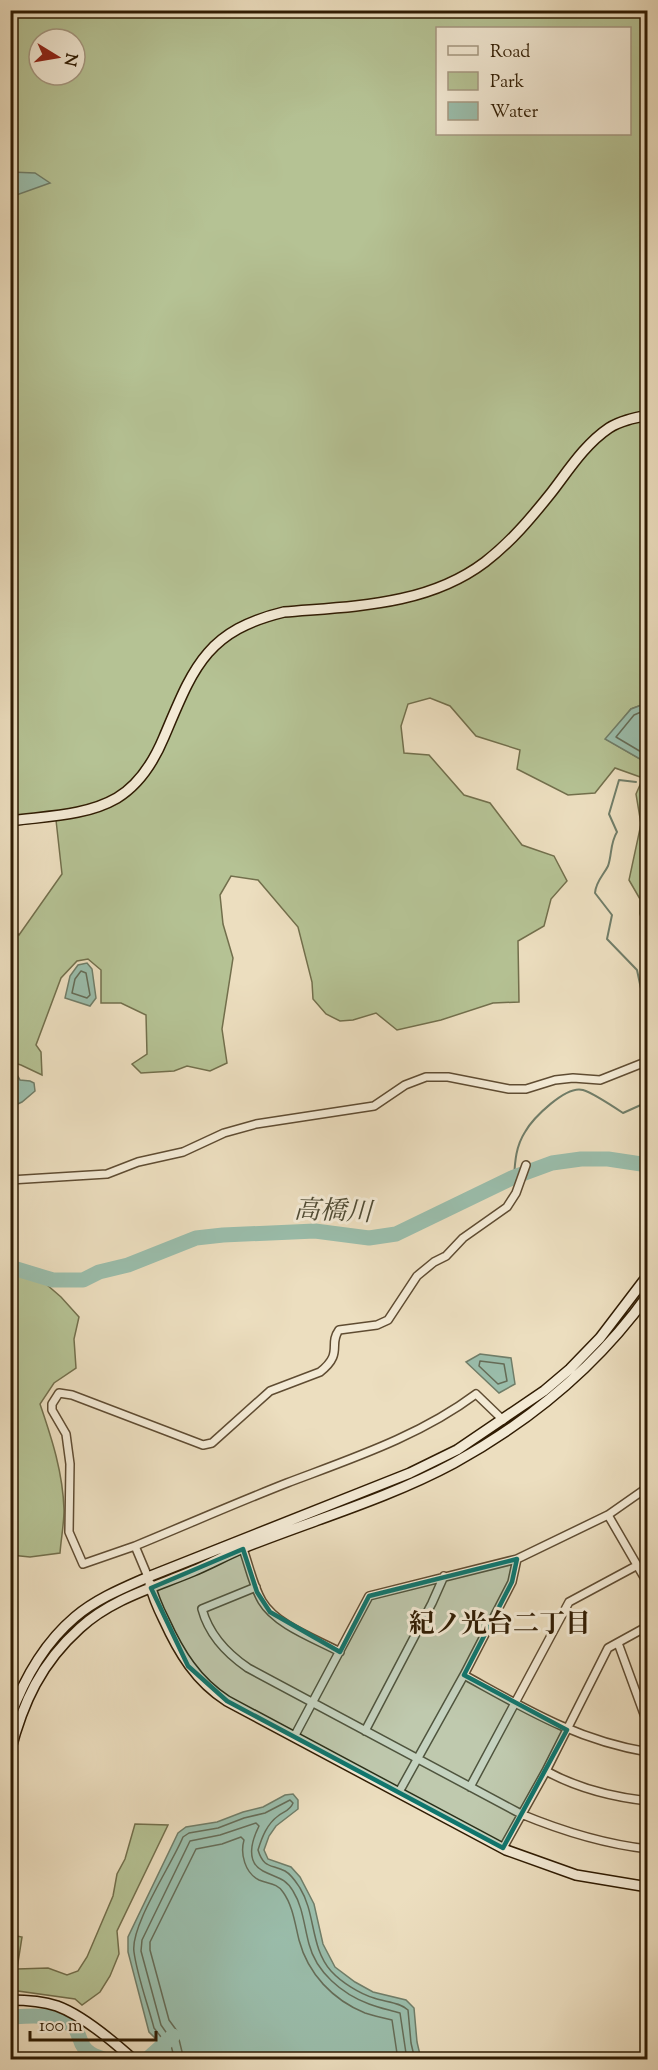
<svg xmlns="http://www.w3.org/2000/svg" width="658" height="2070" viewBox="0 0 658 2070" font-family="'Sorts Mill Goudy','Noto Serif JP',serif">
<rect width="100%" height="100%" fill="#ecdebf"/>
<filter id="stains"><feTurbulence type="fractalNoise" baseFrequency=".00333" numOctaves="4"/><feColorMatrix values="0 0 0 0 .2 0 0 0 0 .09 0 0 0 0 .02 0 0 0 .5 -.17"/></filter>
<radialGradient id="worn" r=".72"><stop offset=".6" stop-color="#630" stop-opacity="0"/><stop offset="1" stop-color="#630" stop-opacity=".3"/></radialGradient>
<path fill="#b5c294" stroke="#726f4c" stroke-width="1.5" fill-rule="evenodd" d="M11,11H647V703L631,709L606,739L647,763V937L640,914V899L629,880L641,824L636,794L643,778L615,768L595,793L568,795L517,769L520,750L476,736L450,706L430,698L408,704L401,726L404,753L429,755L464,795L490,803L522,845L554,856L567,881L551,899L544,926L518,941L519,1002L493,1003L441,1020L397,1030L376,1013L353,1020L340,1021L326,1014L313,999L312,982L298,927L258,880L231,876L220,895L223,924L233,958L222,1029L227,1063L210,1071L187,1066L174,1071L141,1073L132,1064L147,1054L146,1015L121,1003H101V970L88,959L77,961L61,978L36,1045L41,1052L42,1075L21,1065L11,1062L10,925L19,935L62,874L56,820L11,826ZM438,28H630V134H438ZM39,39H75V75H39Z
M11,1261L24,1265L61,1297L79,1317L74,1339L76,1368L54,1383L40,1404C52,1439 63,1473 64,1510C64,1524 61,1539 60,1553L30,1557L11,1555Z
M135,1824L168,1825L117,1931L119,1954L110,1976L100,1992L82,2005L75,1999L11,1990V1935L22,1937L17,1969L48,1968L67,1975L78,1971L87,1957L113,1896L117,1874L125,1859Z"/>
<path fill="#9abdab" stroke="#707d68" stroke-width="1.5" d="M11,172L35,173L50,183L11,197Z
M647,703H648L647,763L605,739L631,709Z
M87,963L92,969L96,998L90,1006L65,998L70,976L78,965Z
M11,1067L13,1068L20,1080L30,1081L34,1083L35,1091L22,1102L11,1107Z
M480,1354L511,1358L515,1384L499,1393L466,1362Z
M293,1794L298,1800V1809L276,1826L269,1836L264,1850L268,1859L291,1867L300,1877L314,1904L323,1944L335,1967L355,1982L373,1992L406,2000L414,2008L417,2042L421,2059H162L156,2039L149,2032L128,1952V1937L178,1833L186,1827L217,1822L243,1812L263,1807L285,1795Z"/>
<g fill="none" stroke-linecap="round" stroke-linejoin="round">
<path stroke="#656c57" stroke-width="1.5" d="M648,709L634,715L616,737L648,756
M81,971L86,973L90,995L87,998L72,993L75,979Z
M480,1361L504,1364L507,1381L498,1384L479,1366Z
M168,2060L161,2037L154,2028C148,2005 137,1975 134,1952C130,1926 172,1864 183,1837L189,1833L218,1828L244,1818L265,1813L290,1800L293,1803C290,1811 284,1811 278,1816C267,1824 262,1837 258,1850C264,1869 271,1864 285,1871C292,1875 296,1882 300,1888C316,1914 310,1947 331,1971C341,1982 360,1994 374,1998C385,2002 400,2002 408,2010L411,2043L415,2060
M175,2060L168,2035L161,2025L141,1951L142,1940L190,1841L220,1835L256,1823L259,1826C252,1840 245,1862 263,1871C276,1878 285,1877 293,1891C303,1907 304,1926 309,1944C316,1972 342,1994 369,2004C379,2008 390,2010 400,2013L407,2060
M184,2060L177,2031L169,2020L150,1950V1942L196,1849L222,1844L241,1837L244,1840C240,1854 245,1873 259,1880C268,1884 277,1883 283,1892C293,1906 295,1924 299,1940C308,1974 333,2000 365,2013C374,2016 383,2018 392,2020L398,2060"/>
<path stroke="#707d68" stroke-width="2" d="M636,782L619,780L609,814L617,832C610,843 612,855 608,866C603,876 596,881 595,893L612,915L607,939L637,970L643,998L648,1001
M514,1177C515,1161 516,1146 525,1132C533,1118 566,1085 583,1090C593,1093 614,1107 623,1113L643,1104L648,1097"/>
<path stroke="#9abdab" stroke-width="15" d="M10,1267L53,1280H83L99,1272L128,1265L196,1238L223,1235L315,1231L369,1238L396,1234L514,1177L552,1163L581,1159H608L648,1165
M10,2017C30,2016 58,2013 74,2027C77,2030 78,2035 80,2039C84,2053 95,2057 108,2060
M146,2060L173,2036"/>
<defs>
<path id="street" d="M10,1180L107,1174L138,1162L183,1152L224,1133L256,1124L374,1106L405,1085L426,1077H448L509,1089H526L555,1080L573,1078L600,1080L648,1061
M608,1515L648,1584
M135,1546C186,1525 236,1503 287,1483C353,1458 420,1436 476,1394L503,1420
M243,1549C249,1565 253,1586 262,1601C276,1625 316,1639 340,1652
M148,1577L135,1546L83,1564L69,1532L70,1464L66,1434L52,1410V1404L59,1393L72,1395L203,1445L212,1443L270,1391L320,1372C344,1353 328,1345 339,1330L377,1325L388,1320L417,1276L434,1262L446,1256L463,1238L507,1207L516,1193L526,1165
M256,1587L202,1609C209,1635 226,1653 248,1668L521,1814C562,1831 604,1844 648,1849
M618,1643L648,1725
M464,1675C526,1709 576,1740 648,1752
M365,1731L432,1603L444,1576
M294,1737L369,1596L517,1559L608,1515L648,1487
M546,1771C577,1788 612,1797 648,1801
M470,1787L569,1602L636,1566
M399,1792L464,1675L512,1582L517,1559
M503,1848L546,1771L608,1648L648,1626"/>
<path id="secondary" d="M10,821C46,816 86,816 117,798C140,784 154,761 164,737C193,669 205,631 284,612C353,606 427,606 485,562C511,542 531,518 551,493C568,471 585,444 609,428C620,421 634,418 648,415
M150,1584C153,1597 158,1608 164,1620C179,1653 196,1681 227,1701L506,1850L576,1875L648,1887
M10,1717C24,1679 43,1644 75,1617C96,1599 123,1588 148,1577L410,1473L457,1450L544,1391L570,1369L600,1338L648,1275
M10,1752C23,1702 41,1663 80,1628C111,1599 155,1587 193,1571C210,1564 226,1555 243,1548C313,1520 387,1499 454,1463C530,1421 597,1366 648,1295
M10,2000C26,2000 42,2001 57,2006C82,2015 114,2042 134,2060"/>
</defs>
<use href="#street" stroke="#5f4c32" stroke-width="10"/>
<use href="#secondary" stroke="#301c03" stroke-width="12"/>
<use href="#street" stroke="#f3ead5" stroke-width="7"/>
<use href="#secondary" stroke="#f3ead5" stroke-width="9"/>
</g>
<path fill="#0f766e" fill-opacity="0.2" stroke="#0f766e" stroke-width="4.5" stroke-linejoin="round" d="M243,1549L257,1592L270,1612L340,1652L369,1596L517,1559L512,1582L464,1675L567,1730L503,1848L227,1701L188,1666L151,1588Z"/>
<g text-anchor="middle" stroke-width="6" stroke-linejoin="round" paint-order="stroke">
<g font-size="26" font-style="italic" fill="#504c35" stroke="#f3ead5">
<text transform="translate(333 1210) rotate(2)" y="9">高橋川</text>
</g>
<g font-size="26" font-weight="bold" fill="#301c03" stroke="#f3ead5">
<text x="500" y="1632">紀ノ光台二丁目</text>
</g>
</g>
<rect width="658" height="2070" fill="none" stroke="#ecdebf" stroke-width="36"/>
<rect x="12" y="12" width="634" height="2046" fill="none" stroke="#301c03" stroke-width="3"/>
<rect x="18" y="18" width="622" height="2034" fill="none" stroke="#301c03" stroke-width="1.5"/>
<rect x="436" y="27" width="195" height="108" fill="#f3ead5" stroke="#a59881" stroke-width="1.5"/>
<rect x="448" y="46" width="30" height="9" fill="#f3ead5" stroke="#a59881" stroke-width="1.5"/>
<text x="490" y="57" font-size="18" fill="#301c03">Road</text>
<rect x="448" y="72" width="30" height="18" fill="#b5c294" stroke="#a59881" stroke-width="1.5"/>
<text x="490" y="87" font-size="18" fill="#301c03">Park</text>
<rect x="448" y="102" width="30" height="18" fill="#9abdab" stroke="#a59881" stroke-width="1.5"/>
<text x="490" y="117" font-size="18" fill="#301c03">Water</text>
<g transform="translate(57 57) rotate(101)"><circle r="28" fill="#f3ead5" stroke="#a59881" stroke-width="1.5"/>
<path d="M0-4.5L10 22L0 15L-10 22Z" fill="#8f2418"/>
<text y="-9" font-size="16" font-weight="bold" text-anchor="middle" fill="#301c03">N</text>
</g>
<path d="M30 2031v9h126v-9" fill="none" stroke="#301c03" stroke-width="3"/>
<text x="39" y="2031" font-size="18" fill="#301c03" stroke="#f3ead5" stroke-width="4.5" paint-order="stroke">100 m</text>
<rect width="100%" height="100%" filter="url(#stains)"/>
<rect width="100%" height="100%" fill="url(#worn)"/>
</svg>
